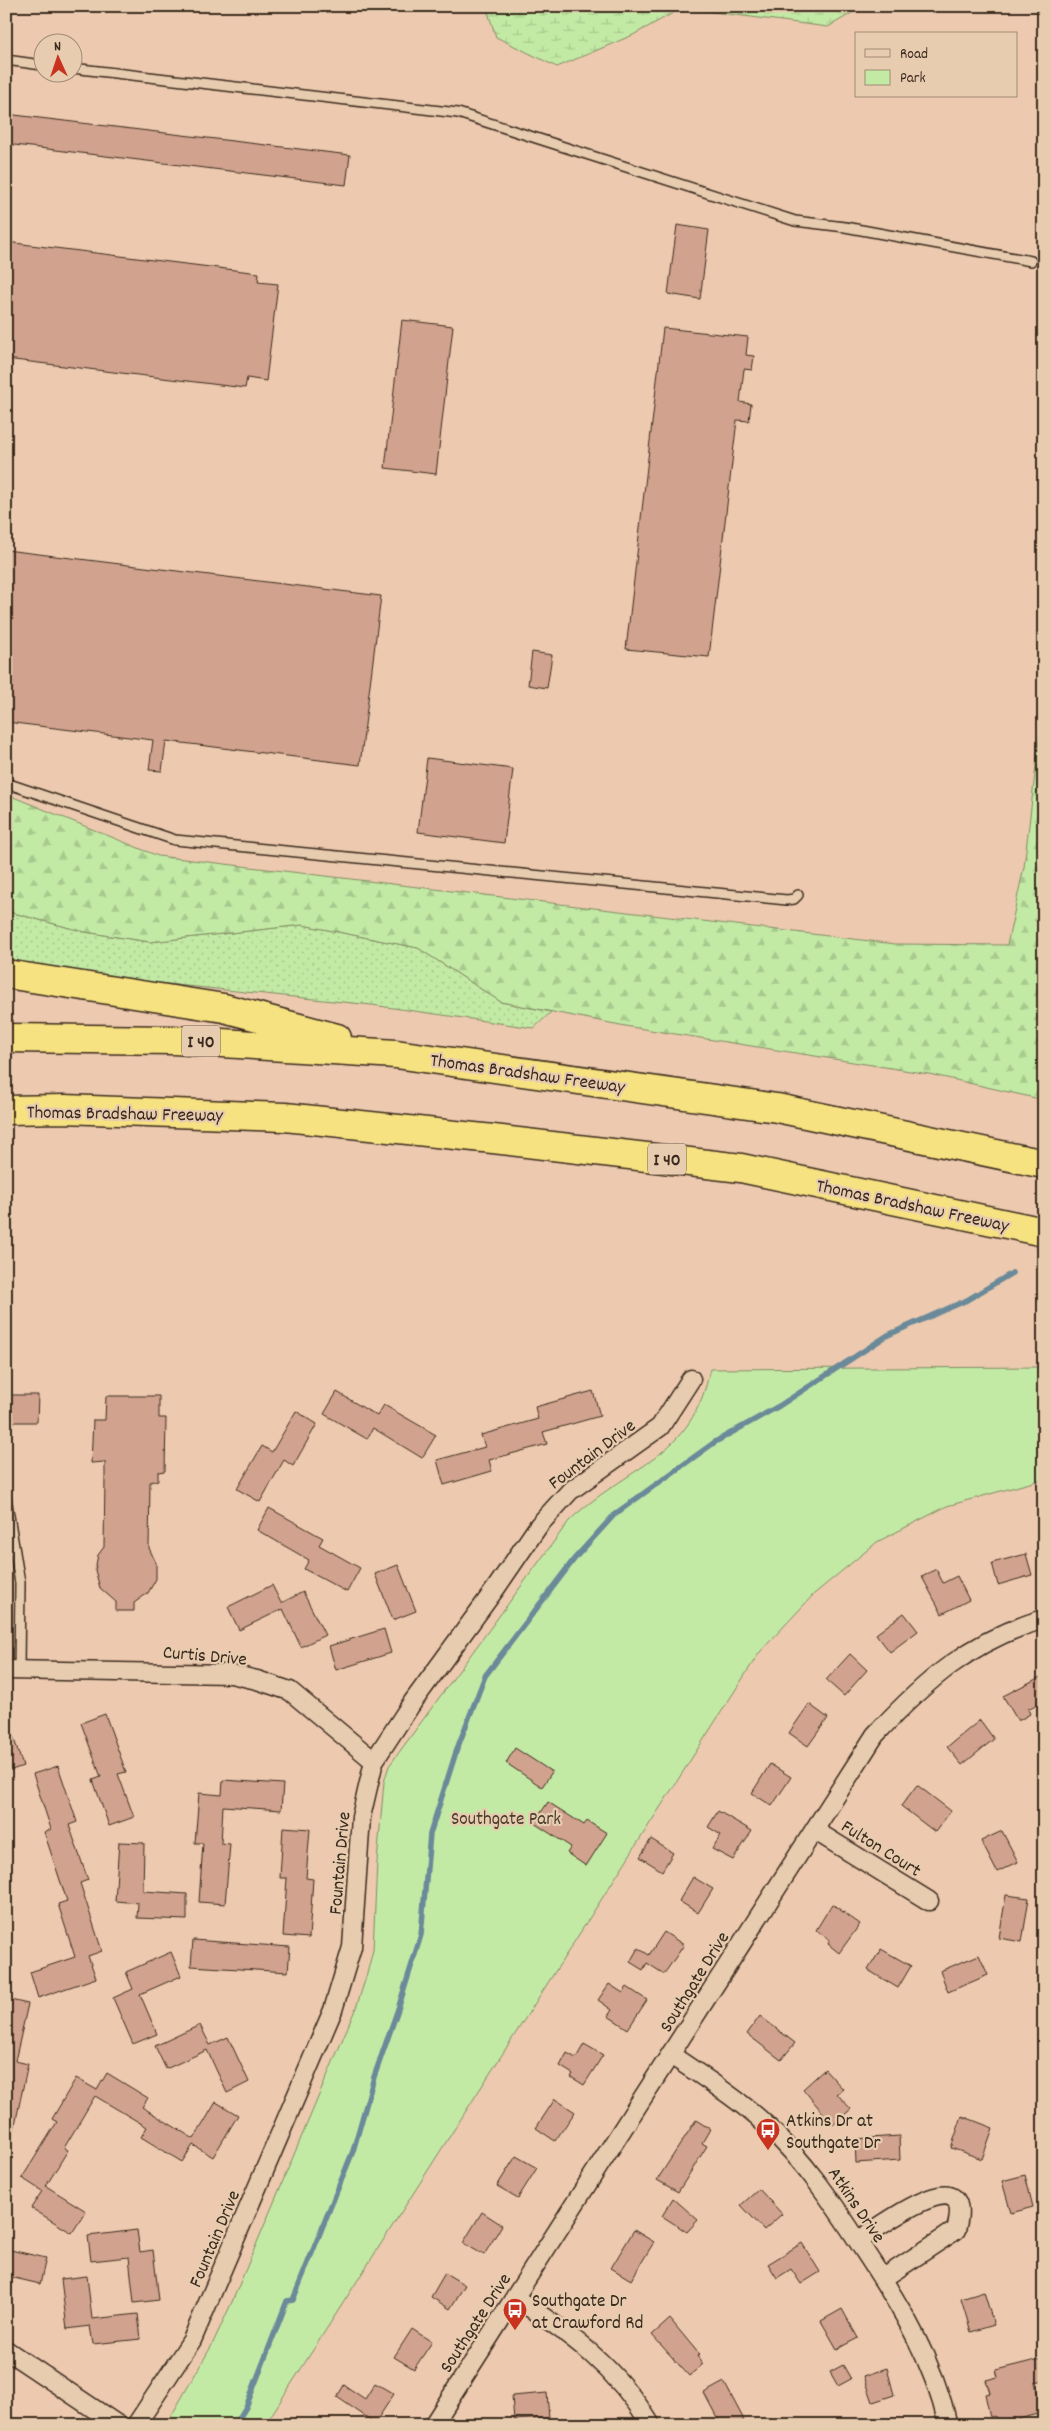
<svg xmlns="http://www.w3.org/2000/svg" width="1050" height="2431" viewBox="0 0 1050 2431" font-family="Dekko,sans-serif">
<defs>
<pattern id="grass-dots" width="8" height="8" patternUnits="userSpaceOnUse" patternTransform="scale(1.25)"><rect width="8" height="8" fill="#c3eaa5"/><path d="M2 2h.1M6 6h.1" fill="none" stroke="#a8c98e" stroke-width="1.8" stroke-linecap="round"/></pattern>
<pattern id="forest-firs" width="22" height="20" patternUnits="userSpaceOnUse" patternTransform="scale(1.25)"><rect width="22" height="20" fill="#c3eaa5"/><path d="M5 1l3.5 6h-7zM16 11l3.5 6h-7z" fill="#a8c98e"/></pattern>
<pattern id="wetland-marsh" width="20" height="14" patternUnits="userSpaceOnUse" patternTransform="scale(1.25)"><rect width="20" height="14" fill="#c3eaa5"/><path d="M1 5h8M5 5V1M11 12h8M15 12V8" fill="none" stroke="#a8c98e"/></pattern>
</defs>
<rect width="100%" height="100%" fill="#edcaaf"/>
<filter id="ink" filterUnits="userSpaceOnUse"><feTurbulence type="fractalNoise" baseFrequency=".02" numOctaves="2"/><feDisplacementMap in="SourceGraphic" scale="10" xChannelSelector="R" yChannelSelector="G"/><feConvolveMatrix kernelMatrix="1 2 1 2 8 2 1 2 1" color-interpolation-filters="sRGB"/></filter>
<g filter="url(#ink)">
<path fill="url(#grass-dots)" stroke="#7f8a62" d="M6,911L85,932L149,942L303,925L418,948L501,1002L551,1012L534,1028L372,1005L119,979L6,962Z"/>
<path fill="url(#forest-firs)" stroke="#7f8a62" d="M1044,698V1100L929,1074L631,1027L501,1002L418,948L303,925L150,942L85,932L6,911V794L158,856L895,944L1007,945L1024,867Z"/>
<path fill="url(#wetland-marsh)" stroke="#7f8a62" d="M486,6H864L828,27L682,8L633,35L557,67L496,37Z"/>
<path fill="#c3eaa5" stroke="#7f8a62" d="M1044,1367V1479L947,1506L877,1542L814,1594L759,1653L265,2425H166L212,2345L232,2302L357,2005L367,1974L373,1950L377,1862L384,1782L389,1766L569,1521C627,1465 693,1459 710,1369Z"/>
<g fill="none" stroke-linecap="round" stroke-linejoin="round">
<path stroke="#6a8999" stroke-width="5.5" d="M235,2425L246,2407L287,2301L293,2300L353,2151L374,2077L398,2009L421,1935L430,1834L457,1749L485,1676L575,1558L615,1514L715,1442L779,1406L888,1335L967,1300L1012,1273"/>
</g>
<path fill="#d1a38e" stroke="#3b2a1e" d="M6,114L350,155L346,185L6,144Z
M677,225L709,230L700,299L668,294Z
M6,242L259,273L258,282L278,284L266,381L247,378L245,388L6,359Z
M402,320L453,326L436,474L385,468Z
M663,328L748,337L746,355L754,356L752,370L744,369L740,402L751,404L749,421L737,420L709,657L626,649Z
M6,550L381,596L360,765L166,741L162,771L149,770L153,740L6,722Z
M532,652L552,655L547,688L528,685Z
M427,758L513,769L504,843L418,832Z
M593,1391L600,1416L543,1432L547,1444L489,1460L492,1471L444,1485L437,1460L485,1447L481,1435L538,1419L535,1407Z
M337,1392L377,1416L384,1405L436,1435L422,1458L373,1428L367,1439L324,1414Z
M6,1395H38L37,1422H6Z
M106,1396H159V1418H166L165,1471L158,1472V1480L150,1482L149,1548L156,1563V1579L148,1593L134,1603V1611H116V1602L100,1588L95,1570L98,1555L104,1547L105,1479V1462L91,1463L93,1420H105Z
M296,1411L317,1424L293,1466L284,1460L260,1502L237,1489L262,1446L272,1452Z
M269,1508L323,1538L319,1545L360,1568L347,1592L304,1569L309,1560L257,1530Z
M1026,1554L1032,1575L998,1585L992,1563Z
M398,1565L416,1611L393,1620L375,1574Z
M936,1569L943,1583L957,1576L969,1600L942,1614L922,1577Z
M272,1585L281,1603L303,1592L325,1635L301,1647L283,1609L239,1630L228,1607Z
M904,1613L918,1631L890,1652L876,1634Z
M384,1629L391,1653L336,1670L329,1646Z
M850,1654L867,1670L844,1696L826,1680Z
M1044,1675V1701L1028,1709L1030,1714L1018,1721L1003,1696Z
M809,1704L828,1718L808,1746L789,1733Z
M105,1714L126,1772L118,1774L134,1817L109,1826L93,1780L101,1777L81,1723Z
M980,1720L994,1739L962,1765L947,1747Z
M6,1724H9L23,1766L6,1772Z
M515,1748L552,1772L542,1787L506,1763Z
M770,1764L791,1777L772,1806L752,1793Z
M58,1766L77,1822L69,1825L88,1880L80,1883L102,1951L88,1956L96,1978L38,1998L30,1972L75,1957L58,1904L67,1901L44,1832L51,1829L33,1774Z
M223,1780L283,1784L281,1810L223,1806L221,1843L230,1844L225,1904L199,1902L203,1843H195L199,1793L222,1795Z
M917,1785L951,1811L935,1832L901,1806Z
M548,1802L584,1825L587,1821L607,1833L586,1866L567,1853L571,1847L534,1823Z
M718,1811L752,1831L733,1860L712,1849L721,1835L708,1827Z
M283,1827L310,1829L306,1878L313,1879L309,1938L283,1936L287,1878H280Z
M1002,1831L1018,1862L997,1872L981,1841Z
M651,1839L673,1853L662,1871L640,1857Z
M119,1842L144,1843L143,1891L187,1894V1920L137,1918L138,1903L115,1901Z
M693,1877L713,1889L698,1913L679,1901Z
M1006,1895L1029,1898L1022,1942L999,1938Z
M832,1904L860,1924L839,1953L828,1944L830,1940L816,1930Z
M664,1932L684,1945L664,1974L647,1963L643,1970L630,1962L638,1948L649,1955Z
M193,1940L290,1947L288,1972L191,1966Z
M881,1949L911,1966L898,1988L868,1970Z
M171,1952L181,1976L140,1994L157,2034L133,2044L113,1998L133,1989L126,1972Z
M979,1955L988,1975L948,1992L940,1971Z
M609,1984L623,1993L627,1987L647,2000L628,2029L608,2016L612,2010L598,2000Z
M6,1999L28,2004L15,2061L28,2064L13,2134H6Z
M760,2016L795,2043L781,2060L747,2034Z
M200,2025L210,2045L228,2037L249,2082L227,2093L207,2050L166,2069L155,2046Z
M584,2044L603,2055L584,2085L571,2077L573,2074L560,2066L567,2053L576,2058Z
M825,2069L843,2089L837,2094L851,2109L833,2125L803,2089Z
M107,2073L148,2098L142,2107L194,2139L216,2102L238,2115L213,2157L193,2145L182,2162L141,2137L147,2127L95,2096L64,2148L68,2150L46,2186L86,2211L72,2233L31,2208L42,2191L22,2178L57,2122L52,2119L76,2078L97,2090Z
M555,2099L575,2112L555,2141L536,2128Z
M962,2116L993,2128L982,2159L951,2148Z
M696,2120L710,2129L702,2143L707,2146L678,2192L657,2180Z
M899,2136L900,2160L856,2163L855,2139Z
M516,2156L537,2168L518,2198L497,2186Z
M1025,2175L1033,2207L1011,2213L1002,2181Z
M759,2189L782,2214L764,2230L741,2205Z
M673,2198L698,2220L687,2232L662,2216Z
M482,2212L502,2225L484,2255L463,2243Z
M137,2230L140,2252L153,2250L159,2300L134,2303L129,2257L91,2261L88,2236Z
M634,2230L654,2242L631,2280L611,2268Z
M802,2243L820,2272L801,2284L791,2269L777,2278L768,2264Z
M6,2249L46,2258L40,2284L6,2276Z
M445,2273L465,2285L450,2309L431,2297Z
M87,2276L92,2319L138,2314L141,2339L93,2344L90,2326L67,2329L61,2279Z
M984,2292L994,2325L971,2332L961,2299Z
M842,2309L858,2338L837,2349L821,2321Z
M670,2319L699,2354L697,2356L703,2364L689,2376L652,2335Z
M412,2329L432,2342L414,2369L394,2357Z
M1044,2358V2380L1035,2382L1042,2413L1019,2419L1020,2425H997L995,2416L990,2417L985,2394L990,2393L986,2380L998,2377L996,2370Z
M843,2365L851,2379L838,2386L830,2372Z
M887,2368L894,2395L873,2402L864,2376Z
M724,2382L744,2420L736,2425H721L704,2393Z
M375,2383L394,2394L375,2423L337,2397L344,2385L365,2399Z
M547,2393L549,2418L514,2420L512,2396Z"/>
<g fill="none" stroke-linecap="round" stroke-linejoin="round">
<defs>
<path id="service" d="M6,60L42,65
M72,68L458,113L795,221L845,227L1031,261
M6,783L175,840L787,900L794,899L798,895
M6,1497L20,1583L19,1670"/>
<path id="minor" d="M6,1670L231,1674L257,1680L290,1691L374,1761
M814,1830L929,1901
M671,2055C703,2077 737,2098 765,2124C805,2161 834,2204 863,2249C900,2305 933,2359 948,2425
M858,2241C879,2227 977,2153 956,2230L882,2279
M515,2298C571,2334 616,2367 651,2425
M6,2350L118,2425
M136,2425L192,2340L333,2010L352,1947L361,1817L374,1761L412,1703L496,1588L539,1525L570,1491L660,1427L691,1379
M433,2425L875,1735C925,1681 971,1640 1044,1619"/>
<path id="motorway" d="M6,974L224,1008L337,1038
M6,1038L174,1040L396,1054L777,1108L1044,1164
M6,1110L64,1109L285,1117L493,1139L741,1168L1044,1232"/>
</defs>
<use href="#service" stroke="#3b2a1e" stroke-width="12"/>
<use href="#minor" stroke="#3b2a1e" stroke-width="21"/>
<use href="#motorway" stroke="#3b2a1e" stroke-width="31"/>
<use href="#service" stroke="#e7ccaf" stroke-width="9"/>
<use href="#minor" stroke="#e7ccaf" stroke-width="18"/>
<use href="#motorway" stroke="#f7e281" stroke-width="28"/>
</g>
</g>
<defs>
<symbol id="bus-pin" viewBox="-11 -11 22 30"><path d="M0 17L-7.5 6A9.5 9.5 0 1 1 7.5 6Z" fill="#c8321e" stroke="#e7ccaf"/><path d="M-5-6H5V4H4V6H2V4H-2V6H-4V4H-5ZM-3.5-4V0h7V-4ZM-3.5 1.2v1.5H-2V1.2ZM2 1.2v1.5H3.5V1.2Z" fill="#fff"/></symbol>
</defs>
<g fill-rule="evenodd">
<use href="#bus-pin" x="754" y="2116" width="28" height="38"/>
<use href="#bus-pin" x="501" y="2296" width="28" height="38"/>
</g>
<g text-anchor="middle" stroke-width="4.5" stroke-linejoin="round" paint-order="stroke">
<g fill="#e7ccaf" stroke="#6f5b4a" stroke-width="1">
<rect x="182" y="1025.5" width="38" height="31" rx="4"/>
<rect x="648" y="1143.5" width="38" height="31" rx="4"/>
</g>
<g font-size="18" font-weight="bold" fill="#3b2a1e">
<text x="201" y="1047">I 40</text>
<text x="667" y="1165">I 40</text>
</g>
<g font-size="19" fill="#3b2a1e" stroke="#e7ccaf">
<text transform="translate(528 1072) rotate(8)" y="7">Thomas Bradshaw Freeway</text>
<text transform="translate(125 1112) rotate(1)" y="7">Thomas Bradshaw Freeway</text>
<text transform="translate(913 1204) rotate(12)" y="7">Thomas Bradshaw Freeway</text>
<text transform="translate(591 1453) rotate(-37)" y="7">Fountain Drive</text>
<text transform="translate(205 1654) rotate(5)" y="7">Curtis Drive</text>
<text transform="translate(882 1847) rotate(32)" y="7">Fulton Court</text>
<text transform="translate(338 1863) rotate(-85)" y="7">Fountain Drive</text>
<text transform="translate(693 1981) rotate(-58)" y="7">Southgate Drive</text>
<text transform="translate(858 2204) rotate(56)" y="7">Atkins Drive</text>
<text transform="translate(213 2238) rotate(-67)" y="7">Fountain Drive</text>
<text transform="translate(474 2322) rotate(-57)" y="7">Southgate Drive</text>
</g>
<g font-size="19" fill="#493d2c" stroke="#e7ccaf">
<text x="506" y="1824">Southgate Park</text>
</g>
<g font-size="19" fill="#3b2a1e" stroke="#e7ccaf" text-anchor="start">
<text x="786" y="2126">Atkins Dr at<tspan x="786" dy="22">Southgate Dr</tspan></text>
<text x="532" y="2306">Southgate Dr<tspan x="532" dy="22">at Crawford Rd</tspan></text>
</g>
</g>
<rect width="1050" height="2431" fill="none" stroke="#e7ccaf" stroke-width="25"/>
<rect x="12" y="12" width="1025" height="2406" fill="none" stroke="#3b2a1e" stroke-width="2" filter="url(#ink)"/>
<rect x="855" y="32" width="162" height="65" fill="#e7ccaf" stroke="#a28b75"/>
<rect x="865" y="49" width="25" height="8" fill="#e7ccaf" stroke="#a28b75"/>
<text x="900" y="58" font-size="15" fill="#3b2a1e">Road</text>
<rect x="865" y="70" width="25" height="15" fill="#c3eaa5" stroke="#a28b75"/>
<text x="900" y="82" font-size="15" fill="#3b2a1e">Park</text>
<g transform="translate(58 58) rotate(357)"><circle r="24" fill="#e7ccaf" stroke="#a28b75"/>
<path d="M0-4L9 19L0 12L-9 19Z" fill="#c8321e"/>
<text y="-8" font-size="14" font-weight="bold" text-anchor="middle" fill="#3b2a1e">N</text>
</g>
</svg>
